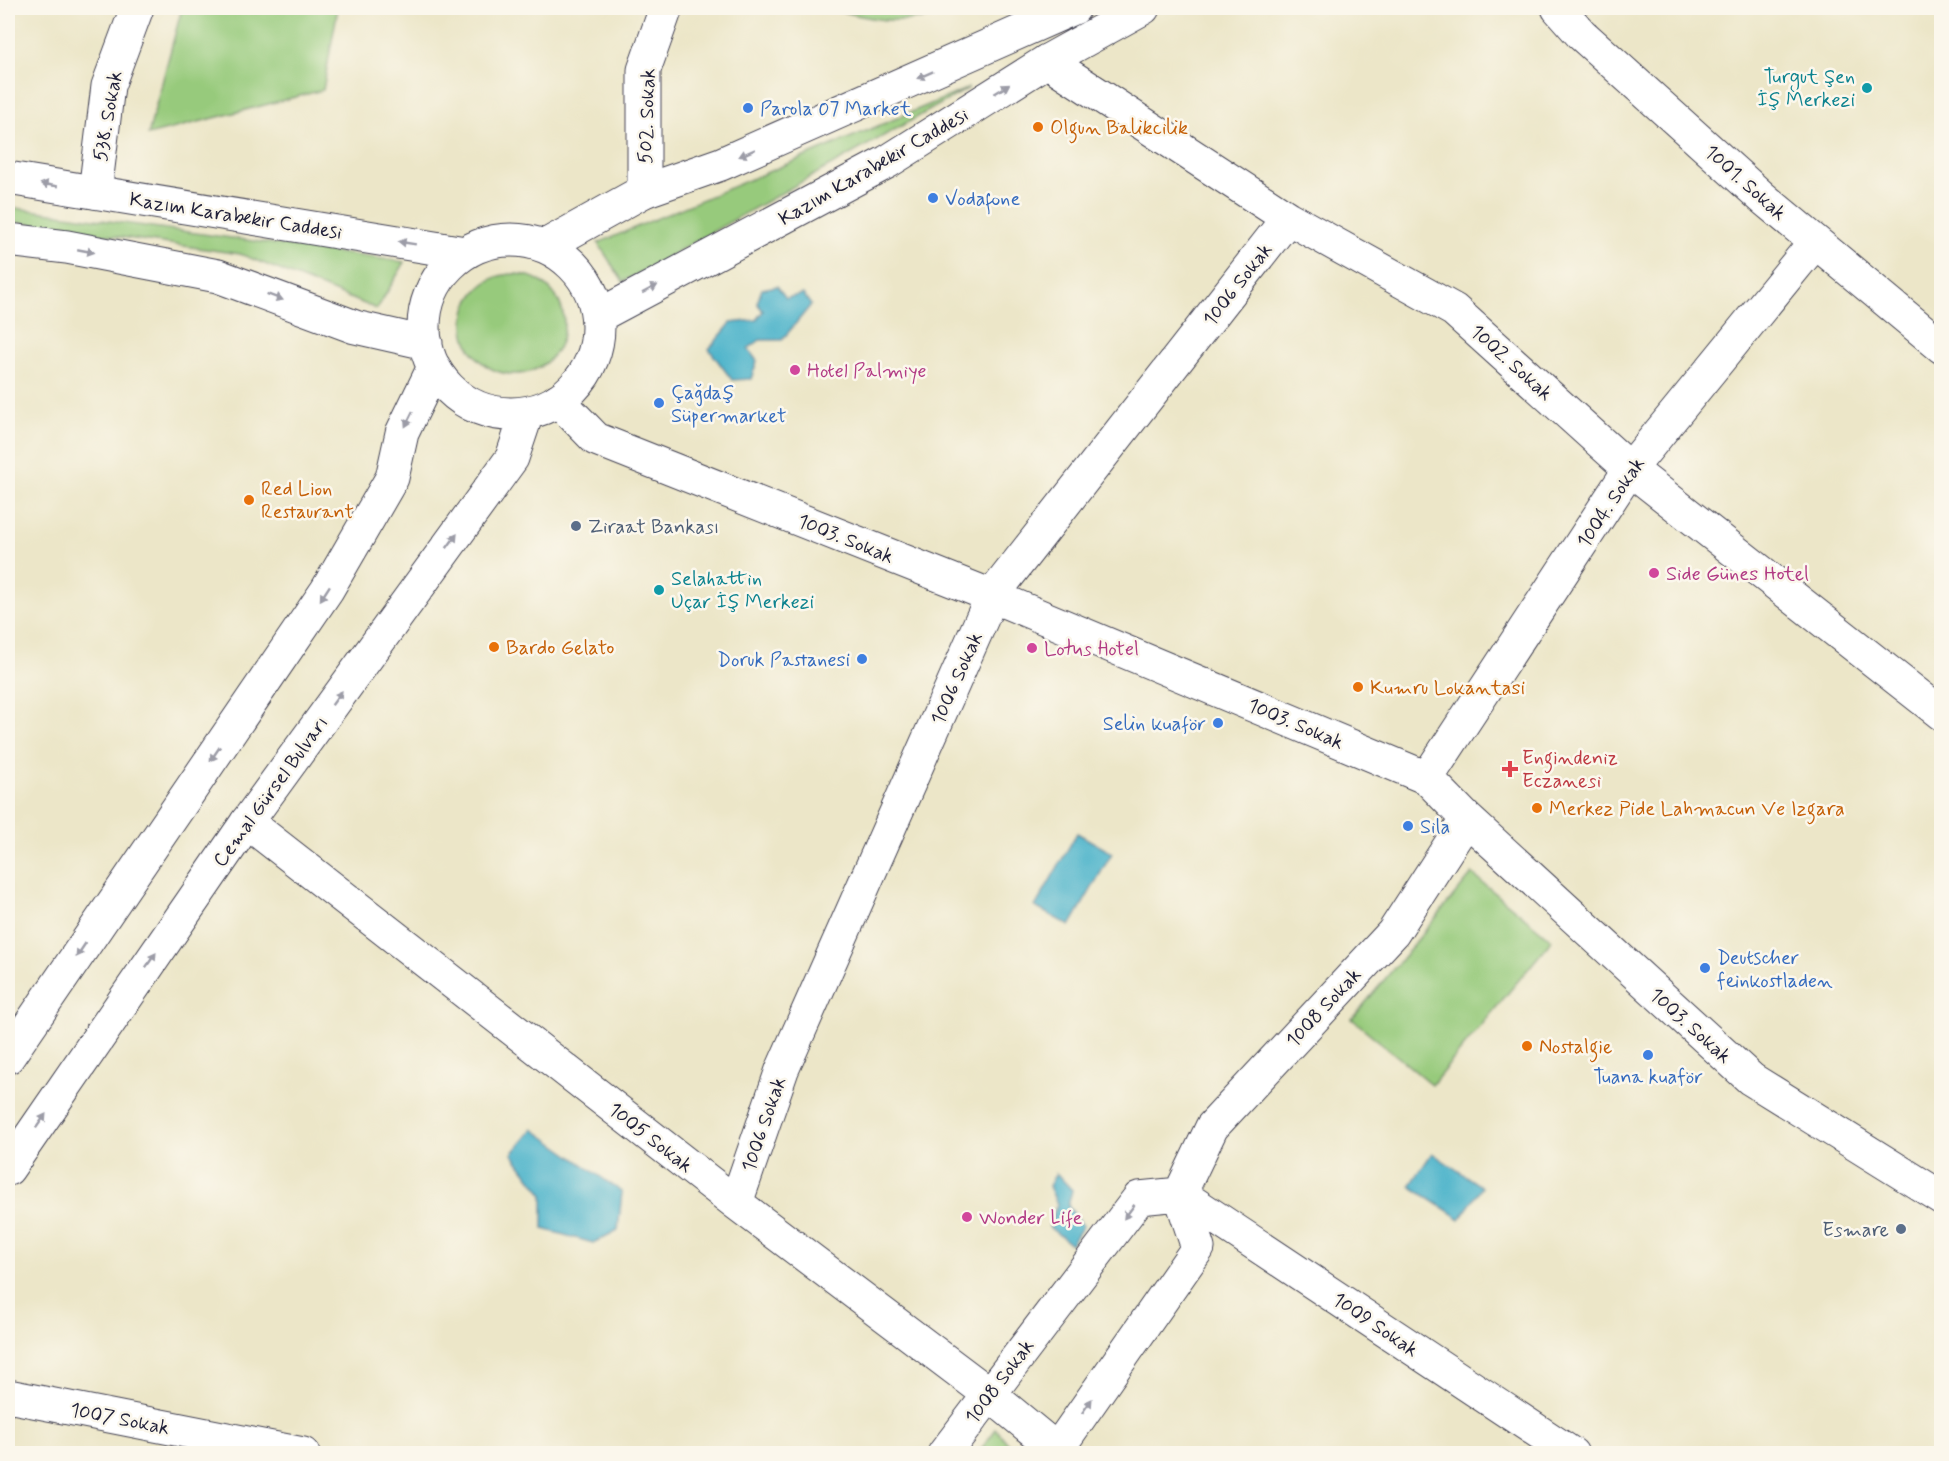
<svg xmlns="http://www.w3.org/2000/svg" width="1949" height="1461" viewBox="0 0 1949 1461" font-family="Mynerve,sans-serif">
<rect width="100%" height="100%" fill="#fbf7ec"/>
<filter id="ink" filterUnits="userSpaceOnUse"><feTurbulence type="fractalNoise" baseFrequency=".0167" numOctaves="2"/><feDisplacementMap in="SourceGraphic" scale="12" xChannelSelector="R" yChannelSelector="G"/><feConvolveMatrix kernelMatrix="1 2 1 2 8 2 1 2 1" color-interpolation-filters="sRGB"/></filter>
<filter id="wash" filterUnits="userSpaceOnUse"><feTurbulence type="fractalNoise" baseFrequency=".008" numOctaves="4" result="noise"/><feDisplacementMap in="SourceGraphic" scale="24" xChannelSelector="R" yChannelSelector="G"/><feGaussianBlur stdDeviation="1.35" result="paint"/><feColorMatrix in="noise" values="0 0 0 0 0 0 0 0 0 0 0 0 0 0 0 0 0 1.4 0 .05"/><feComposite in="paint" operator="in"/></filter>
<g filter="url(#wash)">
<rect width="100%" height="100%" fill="#ece6c8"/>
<path fill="#97ca7b" stroke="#5c765b" stroke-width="1.5" d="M182,8H338L323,90L148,135Z
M829,8H985C953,13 921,22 888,20C868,19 848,13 829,8Z
M969,88L623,282L598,243Z
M8,207L405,262L377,309L240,254L8,221Z
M464 324a50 50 0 1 1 100 0a50 50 0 1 1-100 0Z
M1472,874L1552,940L1432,1085L1352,1019Z
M996,1429L1016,1453H978Z"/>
<path fill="#4cb3ca" stroke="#376a82" stroke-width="1.5" d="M777,286L786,298L803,294L811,305L782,340H760L748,349L757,361L751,379L732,380L709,349L731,323L756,320L763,311L757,303L762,289Z
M1077,833L1112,853L1070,926L1035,907Z
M533,1129L622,1192L618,1230L593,1243L543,1229V1195L512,1154Z
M1432,1153L1482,1187L1460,1219L1410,1186Z
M1056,1173L1072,1190L1068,1206L1083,1226L1071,1244L1049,1227L1057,1204L1049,1186Z"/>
</g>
<g filter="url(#ink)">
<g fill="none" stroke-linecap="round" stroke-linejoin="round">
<defs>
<path id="minor" d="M1558,8L1581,34L1764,199L1942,347
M1047,61L1288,218L1454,310L1630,469L1942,714
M644,191V70L666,8
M95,192L108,86L137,8
M558,400L596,439L992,596L1427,778L1467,819L1751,1079L1942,1198
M1427,778L1630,469L1815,242
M247,822L736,1203L989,1394L1057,1450
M1180,1194L1572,1454
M736,1203L782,1070L992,596L1288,218
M8,1396L303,1454
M944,1454L1139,1198L1180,1194
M1054,1454L1198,1248L1180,1194L1212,1127L1393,933L1467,819"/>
<path id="secondary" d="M8,178L465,253
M8,240L67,247L218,276L355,327L426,343
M424 327a87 87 0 1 1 174 0a87 87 0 1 1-174 0Z
M545,246L644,191L721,164L1074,8
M598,316L887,162L1047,61L1143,8
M8,1057L327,590L392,478L402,433L434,367
M8,1169L247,822L512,458L527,413"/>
</defs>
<use href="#minor" stroke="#403f50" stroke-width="35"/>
<use href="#secondary" stroke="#403f50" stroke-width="35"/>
<use href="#minor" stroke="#fff" stroke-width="33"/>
<use href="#secondary" stroke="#fff" stroke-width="33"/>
</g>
<defs><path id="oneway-solid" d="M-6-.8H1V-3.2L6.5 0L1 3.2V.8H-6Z" transform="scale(1.5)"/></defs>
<g fill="#9c9ca7">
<use href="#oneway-solid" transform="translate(925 75) rotate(156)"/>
<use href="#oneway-solid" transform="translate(1002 89) rotate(-32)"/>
<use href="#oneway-solid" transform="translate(747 153) rotate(156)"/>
<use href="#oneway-solid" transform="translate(49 185) rotate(-171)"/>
<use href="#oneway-solid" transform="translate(407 243) rotate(-171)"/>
<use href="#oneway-solid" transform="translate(86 251) rotate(11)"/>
<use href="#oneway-solid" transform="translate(650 289) rotate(-28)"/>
<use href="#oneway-solid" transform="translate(275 297) rotate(21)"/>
<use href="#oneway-solid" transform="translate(409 419) rotate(116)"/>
<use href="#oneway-solid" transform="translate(452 541) rotate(-54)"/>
<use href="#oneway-solid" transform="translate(325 593) rotate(123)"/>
<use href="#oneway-solid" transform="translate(337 698) rotate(-54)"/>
<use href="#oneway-solid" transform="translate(215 754) rotate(124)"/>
<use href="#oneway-solid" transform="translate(81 950) rotate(124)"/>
<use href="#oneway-solid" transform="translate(151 960) rotate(-55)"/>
<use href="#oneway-solid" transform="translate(41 1121) rotate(-55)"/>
<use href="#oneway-solid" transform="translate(1129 1212) rotate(127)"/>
<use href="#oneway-solid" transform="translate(1087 1406) rotate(-55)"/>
</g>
</g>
<g fill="#0f9aa8" stroke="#fbf7ec" stroke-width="2">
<circle cx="1867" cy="88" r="6"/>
<circle cx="659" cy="590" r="6"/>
</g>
<g fill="#3f7fe0" stroke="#fbf7ec" stroke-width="2">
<circle cx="748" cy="108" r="6"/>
<circle cx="933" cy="198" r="6"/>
<circle cx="659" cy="403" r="6"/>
<circle cx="862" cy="659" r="6"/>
<circle cx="1218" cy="723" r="6"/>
<circle cx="1408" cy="826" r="6"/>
<circle cx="1705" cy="968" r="6"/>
<circle cx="1648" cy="1055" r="6"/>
</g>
<g fill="#e8710a" stroke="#fbf7ec" stroke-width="2">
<circle cx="1038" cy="127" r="6"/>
<circle cx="249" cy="500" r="6"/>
<circle cx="494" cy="647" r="6"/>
<circle cx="1358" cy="687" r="6"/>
<circle cx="1537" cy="808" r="6"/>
<circle cx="1527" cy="1046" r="6"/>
</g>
<g fill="#d1479c" stroke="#fbf7ec" stroke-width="2">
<circle cx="795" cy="370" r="6"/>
<circle cx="1654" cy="573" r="6"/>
<circle cx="1032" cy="648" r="6"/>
<circle cx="967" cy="1217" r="6"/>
</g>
<g fill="#5c6f8a" stroke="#fbf7ec" stroke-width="2">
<circle cx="576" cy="526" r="6"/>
<circle cx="1901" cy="1229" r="6"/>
</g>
<path fill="#e0444e" stroke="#fbf7ec" stroke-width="2" d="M1507 760h6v6h6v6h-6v6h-6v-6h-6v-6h6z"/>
<g text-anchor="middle" stroke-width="5" stroke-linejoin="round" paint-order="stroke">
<g font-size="20" fill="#0d838f" stroke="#fbf7ec" text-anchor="end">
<text x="1855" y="83">Turgut Şen<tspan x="1855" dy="23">İş Merkezi</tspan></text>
<text x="671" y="585" text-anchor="start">Selahattin<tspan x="671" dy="23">Uçar İş Merkezi</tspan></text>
</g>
<g font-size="20" fill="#366cbe" stroke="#fbf7ec" text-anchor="start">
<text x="760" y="115">Parola 07 Market</text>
<text x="945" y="205">Vodafone</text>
<text x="671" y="399">Çağdaş<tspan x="671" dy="23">Süpermarket</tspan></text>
<text x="850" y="666" text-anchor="end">Doruk Pastanesi</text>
<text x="1206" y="730" text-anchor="end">Selin kuaför</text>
<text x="1420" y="833">Sila</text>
<text x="1717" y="964">Deutscher<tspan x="1717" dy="23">feinkostladen</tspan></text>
<text x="1648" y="1083" text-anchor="middle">Tuana kuaför</text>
</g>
<g font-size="20" fill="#22223b" stroke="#fbf7ec">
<text transform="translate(107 116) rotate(-80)" y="7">538. Sokak</text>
<text transform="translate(646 116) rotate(-88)" y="7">502. Sokak</text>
<text transform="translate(873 166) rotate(-30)" y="7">Kazım Karabekir Caddesi</text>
<text transform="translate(1746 182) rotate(42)" y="7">1001. Sokak</text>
<text transform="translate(236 215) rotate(9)" y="7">Kazım Karabekir Caddesi</text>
<text transform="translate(1237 284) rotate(-52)" y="7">1006 Sokak</text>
<text transform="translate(1512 362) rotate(42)" y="7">1002. Sokak</text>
<text transform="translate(1610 502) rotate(-56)" y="7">1004. Sokak</text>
<text transform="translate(846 538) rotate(22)" y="7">1003. Sokak</text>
<text transform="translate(956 678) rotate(-66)" y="7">1006 Sokak</text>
<text transform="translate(1296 723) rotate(23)" y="7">1003. Sokak</text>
<text transform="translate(270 791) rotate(-54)" y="7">Cemal Gürsel Bulvarı</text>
<text transform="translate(1323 1007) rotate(-47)" y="7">1008 Sokak</text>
<text transform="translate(1691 1025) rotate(42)" y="7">1003. Sokak</text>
<text transform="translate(763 1124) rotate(-71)" y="7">1006 Sokak</text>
<text transform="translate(651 1137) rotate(38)" y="7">1005 Sokak</text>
<text transform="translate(1376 1324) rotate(34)" y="7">1009 Sokak</text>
<text transform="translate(999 1381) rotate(-53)" y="7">1008 Sokak</text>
<text transform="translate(120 1418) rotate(11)" y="7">1007 Sokak</text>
</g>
<g font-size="20" fill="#c56008" stroke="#fbf7ec" text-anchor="start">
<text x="1050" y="134">Olgun Balikcilik</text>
<text x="261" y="495">Red Lion<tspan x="261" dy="23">Restaurant</tspan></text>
<text x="506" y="654">Bardo Gelato</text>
<text x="1370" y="694">Kumru Lokantasi</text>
<text x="1549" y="815">Merkez Pide Lahmacun Ve Izgara</text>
<text x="1539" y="1053">Nostalgie</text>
</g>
<g font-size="20" fill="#b23c85" stroke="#fbf7ec" text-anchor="start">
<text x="807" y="377">Hotel Palmiye</text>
<text x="1666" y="580">Side Günes Hotel</text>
<text x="1044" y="655">Lotus Hotel</text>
<text x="979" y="1224">Wonder Life</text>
</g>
<g font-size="20" fill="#4e5e75" stroke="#fbf7ec" text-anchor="start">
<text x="588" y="533">Ziraat Bankası</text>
<text x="1889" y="1236" text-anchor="end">Esmare</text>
</g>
<g font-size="20" fill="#be3a42" stroke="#fbf7ec" text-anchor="start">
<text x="1522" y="764">Engindeniz<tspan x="1522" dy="23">Eczanesi</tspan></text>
</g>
</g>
<rect width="1949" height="1461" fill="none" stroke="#fbf7ec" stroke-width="30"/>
</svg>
